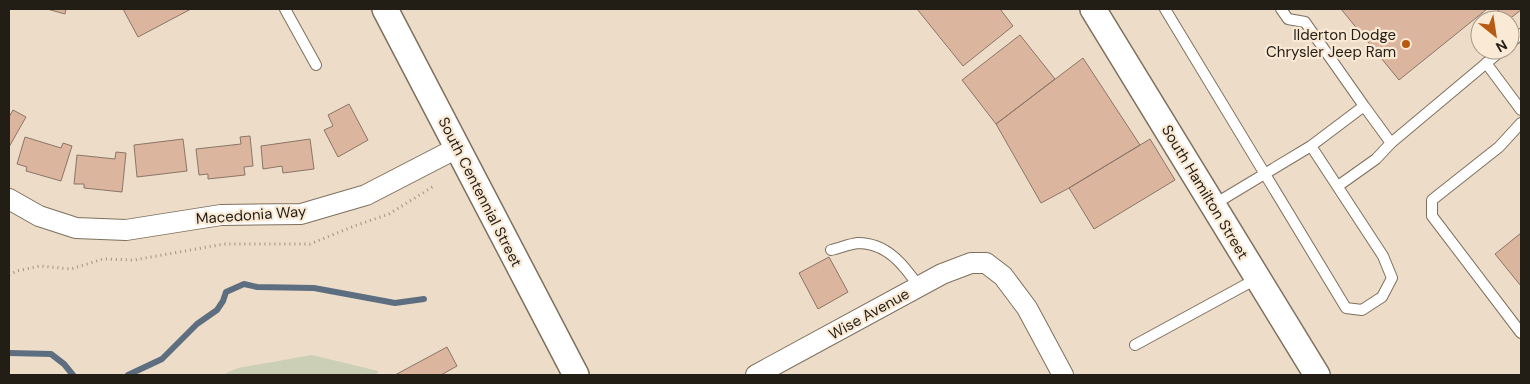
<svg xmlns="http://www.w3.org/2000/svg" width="1530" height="384" viewBox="0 0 1530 384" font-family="'DM Sans',sans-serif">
<rect width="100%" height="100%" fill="#edddc8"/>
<path fill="#cacfb6" d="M312,355L378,371L377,375H222L238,368Z"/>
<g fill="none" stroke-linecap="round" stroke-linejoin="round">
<path stroke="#5d6e81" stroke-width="6" d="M9,353L51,354L64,364L73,375
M128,375L162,359L197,324L217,310L223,301L226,292L244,284L257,287L314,288L395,303L424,299"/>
</g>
<path fill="#dcb59e" stroke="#8a7569" d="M47,9H66L65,14Z
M123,9H191L138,37Z
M917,9H1000L1013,26L963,66Z
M1341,9H1487L1399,80Z
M1497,9H1521V10L1508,20H1506Z
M1020,35L1055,79L996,124L962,80Z
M1083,58L1140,145L1069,188L1041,203L996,124Z
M349,104L368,140L338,157L324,130L333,126L328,115Z
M13,110L26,117L9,147V117Z
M250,136L253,166L244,167L245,175L208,179V174L199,175L196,149L241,144L240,137Z
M25,137L61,148L63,143L72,146L61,181L26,171L27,167L17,164Z
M183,139L187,171L137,177L134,145Z
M310,139L314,169L283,173L282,166L263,169L261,146Z
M1150,139L1175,180L1094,229L1069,188Z
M116,152L126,153L122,192L84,188V184H74L77,155L115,159Z
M1521,233V286L1495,254Z
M829,257L848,292L818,309L799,273Z
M447,347L457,366L441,375H395Z"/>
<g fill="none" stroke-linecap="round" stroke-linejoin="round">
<defs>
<path id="service" d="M285,9L316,65
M1165,9L1346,308L1362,310L1382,297L1392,278L1383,256L1311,146
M1510,43L1521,34
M1486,63L1521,110
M1364,106L1391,143
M1521,123L1499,147L1432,200V216L1521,333
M1338,186L1376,159L1391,143L1502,50
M1213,205L1311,146L1364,106L1305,22L1288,19L1281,9
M831,250C840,248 849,244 858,243C887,243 904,265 919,287
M1135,345L1258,278"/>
<path id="minor" d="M9,199L39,216L76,228L126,230L221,215L301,214L366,195L457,148
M756,375L942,274L971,263H986L1003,276L1027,308L1063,375"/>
<path id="tertiary" d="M385,9L576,375
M1093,9L1317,375"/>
</defs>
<use href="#service" stroke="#7e705e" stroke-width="12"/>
<use href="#minor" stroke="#7e705e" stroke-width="22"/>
<use href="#tertiary" stroke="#7e705e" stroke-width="28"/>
<path stroke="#9e9282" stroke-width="3" stroke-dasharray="1 4" stroke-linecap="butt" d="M9,275L17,271L40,266L71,269L103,259L134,260L224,244H310L357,225L389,214L434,186"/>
<use href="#service" stroke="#fff" stroke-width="10"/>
<use href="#minor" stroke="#fff" stroke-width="20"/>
<use href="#tertiary" stroke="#fff" stroke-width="25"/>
</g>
<circle fill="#b95a14" stroke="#faead5" stroke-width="2" cx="1406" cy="44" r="5"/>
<g text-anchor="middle" stroke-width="4.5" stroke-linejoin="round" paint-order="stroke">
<g font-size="15" fill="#221d15" stroke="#faead5" text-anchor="end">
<text x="1396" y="40">Ilderton Dodge<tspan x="1396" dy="17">Chrysler Jeep Ram</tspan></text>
</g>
<g font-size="15" fill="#221d15" stroke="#faead5">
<text transform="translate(480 192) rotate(63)" y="5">South Centennial Street</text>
<text transform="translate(1205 192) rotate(59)" y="5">South Hamilton Street</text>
<text transform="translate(251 215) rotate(-4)" y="5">Macedonia Way</text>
<text transform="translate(869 314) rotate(-29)" y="5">Wise Avenue</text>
</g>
</g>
<rect width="1530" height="384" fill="none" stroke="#221d15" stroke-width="20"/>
<g transform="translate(1495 35) rotate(150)"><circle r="24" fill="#faead5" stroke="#a49888"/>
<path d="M0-4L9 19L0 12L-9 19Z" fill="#b95a14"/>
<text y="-8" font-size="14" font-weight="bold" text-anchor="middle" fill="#221d15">N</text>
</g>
</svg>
